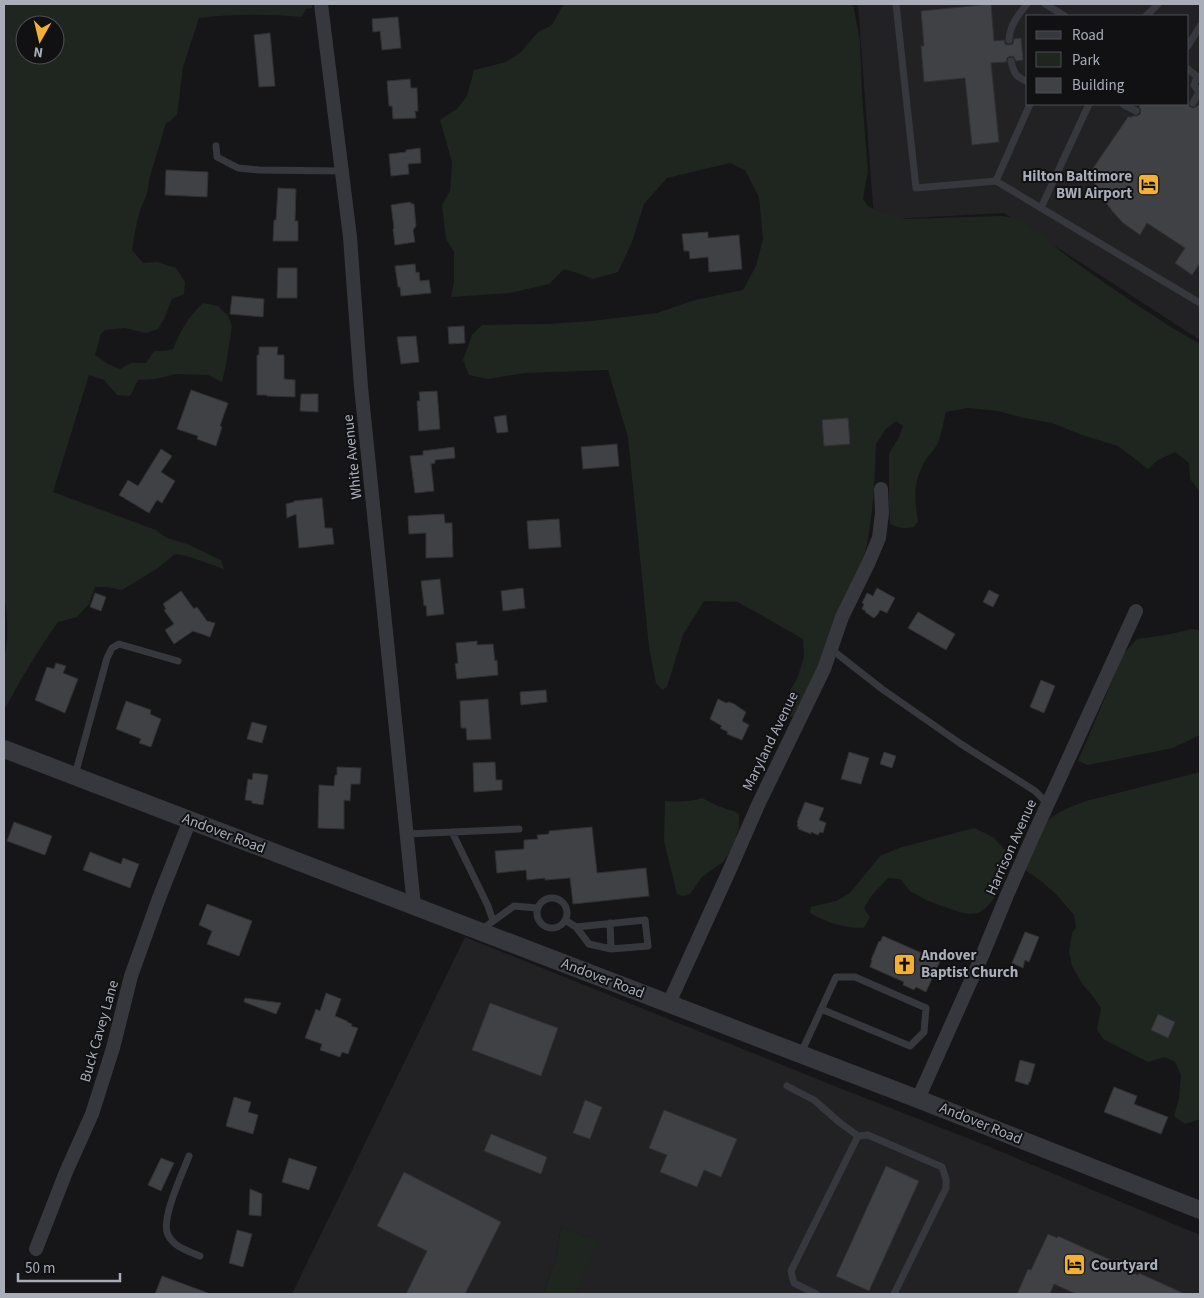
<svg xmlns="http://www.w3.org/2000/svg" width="1204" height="1298" viewBox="0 0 1204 1298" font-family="'Source Sans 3',sans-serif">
<rect width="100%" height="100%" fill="#161618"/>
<path fill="#222225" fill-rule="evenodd" d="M858,4H1200V340L1004,213L874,220ZM1028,16H1188V104H1028Z
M465,937L842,1089L990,1147L1200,1235V1294H575L597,1241L561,1227L556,1259L543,1294H292Z"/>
<path fill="#1e261f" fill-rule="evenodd" d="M4,4H312V8L306,9L302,17C267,14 233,14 199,18L183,67L177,115L169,122L166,123L149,180C149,192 144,200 140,211C136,224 134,237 132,250L143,263L157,262L176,268L185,282L184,294L172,299L164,319L158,329L146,333L125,328L105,330L101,334L95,355L108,364L120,369L131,363H146L154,351H165L173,349C180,331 189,316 203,303L218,306L228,316L232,326L226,365L222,382L208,375L176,374L156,379L138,380L130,396L117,395L104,380L89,375L53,492L156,530L167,538L187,544L221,560L224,569L187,556L175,554L158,568L122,590L107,587H95L89,604L77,617L58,622C45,640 33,659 22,678C15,689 11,699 4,709V656C9,644 8,611 4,599ZM25,25H55V55H25Z
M566,4H853L860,41L862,95L868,172L865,186L863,199L868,206L877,211L905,219L1000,216C1005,217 1011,217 1015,218C1036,227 1053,246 1071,259C1113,289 1156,319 1200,344V492L1190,479L1189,463L1175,452L1158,460L1148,469L1118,446L1082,435L1052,423L1024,418L998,411L968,408L946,412C943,422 942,434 938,443C935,449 930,454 926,459C913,483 914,495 918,521L914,527C905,529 898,528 890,524L889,505V454L899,437L903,426L896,421L885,430L876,444L874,491L871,519L867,544L859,572L823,658L794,716L787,717L783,708L787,696L797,679L804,657L803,639L738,602L704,601L683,635L667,687L662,690L656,683L649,647L628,437L608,370L524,373L488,379L469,375L463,360L472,335L482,325L547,324L592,321L657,313L695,300L743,290L756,266L763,239L759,197L745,170L730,163L667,178L644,204L632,242L618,272L593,279L574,272L564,269L549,284L510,293L451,297L454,282V252L446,239L442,205L450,191L452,162L440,120L457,109L467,96L474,70L506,62L521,52L538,32L552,25L563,5Z
M1192,629L1200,630V735L1173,748L1088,765L1078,761L1124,653L1137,639L1166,635Z
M1200,772V1119L1185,1124L1174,1116L1179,1099L1181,1075L1175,1062L1165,1057L1148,1062L1103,1039L1097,1029L1101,1008L1092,995L1083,985L1072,966L1069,952L1072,933L1076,927L1074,915L1056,894L1041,881L1025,870C1031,856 1039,833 1048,821C1055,812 1076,805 1086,801Z
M702,798L718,806L736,812L739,815V827L733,848L723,862L702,877L690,894L683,896L677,894L664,841L665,801C677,802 690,802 702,798Z
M974,828L993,837L1009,854L1005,879L995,897L986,908L978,913L969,914L959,912L928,901L910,891L900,879L888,878L872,895L864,908L870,917L864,928C842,928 829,923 810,913L811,907L836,901L850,893L880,856L899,848Z
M561,1227L598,1241L575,1294H543L556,1259Z"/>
<path fill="#404145" stroke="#303034" d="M991,4L994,41L1004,40L1005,44L1009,45L1013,44L1014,39L1021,38L1023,60L1016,61L1014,57L1010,56L1007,58L1006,62L991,63L999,142L972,145L965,78L924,82L921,46H924L921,11Z
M398,17L401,48L382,50L380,31L373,32L372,19Z
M270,33L275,86L259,87L254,35Z
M410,79L411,88H417L418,111H415L416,118L393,119L392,106H389L387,81Z
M1188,103L1189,106L1193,108L1196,107L1198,105L1200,106V263L1192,275L1175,263L1185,248L1147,223L1140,235L1123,223L1113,212L1100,195L1092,178L1095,173L1091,171L1128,117H1132L1133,116H1137L1140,114L1141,110L1139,107L1141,104Z
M420,148L421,163L408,164L409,174L391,176L389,154L406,152V150Z
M166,170L208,172L207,197L165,195Z
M278,188L296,189L295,221H298V241H273L274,220H276Z
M411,202V204H414L416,226L413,230L415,242L395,245L393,229L394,228L391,205Z
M708,232V238L739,235L742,269L709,272L708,257L690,259L689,251H684L682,234Z
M415,264L416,273L419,272L420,281L429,280L431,293L401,296L400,287H398L395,266Z
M278,268H297V298H277Z
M232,296L264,299L263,317L230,314Z
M464,326L465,343L449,344L448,327Z
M416,336L419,362L401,364L397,337Z
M259,347H278L277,355H284V379L295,380V397L267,396V395H257V355H259Z
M191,390L228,403L220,426L222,427L216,446L197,439L198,436L177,429Z
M437,391L440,429L419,431L417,401H420L419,392Z
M301,394H318V412L300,411Z
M506,415L508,432L497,433L494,417Z
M848,418L850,444L824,446L822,420Z
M617,444L619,466L583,469L581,447Z
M454,447L455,458L435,460V463L431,464L434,491L415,493L410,456L423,455V451Z
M161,449L172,456L161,472L175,481L162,503L157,500L149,513L119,495L128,480L138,486Z
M322,498L325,528H332L334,544L299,548L296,514L287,518L286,504L294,502V501Z
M444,514L445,523H452L453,557L426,558V533L409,534L408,516Z
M559,519L561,547L529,549L527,521Z
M440,579L444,614L427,616L426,605L424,606L421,581Z
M523,588L525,608L503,611L501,591Z
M877,588L895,598L887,613L880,610L878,614L874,618L865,612L866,611L862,609L864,604L862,603L867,593L873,596Z
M989,590L999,595L993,607L983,602Z
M181,591L194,609L197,607L207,621L215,623L210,637L193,631L174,644L165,630L174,624L164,610L166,609L163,604Z
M95,593L106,597L101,611L90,607Z
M918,612L955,634L946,650L908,628Z
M477,641V645L493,644L495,661L497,660L498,675L457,679L455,664L458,663L456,643Z
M56,663L66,666L63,673L78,679L65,713L35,700L47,667L54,669Z
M1041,680L1055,686L1044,713L1030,707Z
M546,690L547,702L521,705L520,692Z
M488,699L491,739L467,740L466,728H461L460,701Z
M718,699L726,703L729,702L734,704L746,712L742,721L749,725L742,740L727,734L728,732L720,728L722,726L710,719Z
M126,701L151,710L150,714L161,719L151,747L139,743L141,739L116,729Z
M252,722L267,726L262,743L247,739Z
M849,752L869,758L861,784L841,779Z
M884,752L896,756L892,768L880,764Z
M495,762L496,780H502V790L474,792L473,763Z
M337,767L361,768L360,784H351L350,801L344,800V829L318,828L319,785L334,786L335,775H337Z
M253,773L268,775L263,805L252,803V801L245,800L248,779L252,780Z
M805,802L824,808L819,820L826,823L823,833L820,832L818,835L811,832V834L798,829L799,827H797L798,823L797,822Z
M14,822L52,836L45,855L7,841Z
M592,827L597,873L646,868L649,896L573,904L570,878L545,880V878L527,880L526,870L497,873L495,851L524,849V840L538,839L537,835L549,834V831Z
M90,852L121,864L123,858L139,864L130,888L83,870Z
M207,904L252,921L239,956L207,944L212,931L199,925Z
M1025,932L1039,937L1029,962L1025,960L1023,968L1012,963Z
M883,936L940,961L926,992L916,987L914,990L903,985L904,982L870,967L872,960H871L879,941L880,942Z
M326,993L341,999L335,1016L347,1021V1022L352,1024L351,1026L358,1028L348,1054L342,1052L340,1057L320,1050L322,1044L305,1038L316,1009L320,1011Z
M245,998L281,1003L276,1014L244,1002Z
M490,1003L558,1028L541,1076L472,1050Z
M1158,1014L1175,1022L1168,1038L1151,1030Z
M1020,1060L1035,1064L1030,1082H1029L1028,1085L1015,1081Z
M1114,1087L1137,1096L1134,1104L1168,1117L1161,1134L1104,1112Z
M234,1097L251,1102L248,1112L258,1115L253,1134L226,1126Z
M585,1100L602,1107L590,1139L573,1133Z
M664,1110L737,1139L721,1177L704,1170L697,1187L660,1172L667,1155L649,1148Z
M491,1134L547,1157L541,1174L484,1151Z
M161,1158L174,1163L161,1191L148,1185Z
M289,1158L317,1167L309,1190L282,1182Z
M886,1166L919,1181L869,1291L836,1276Z
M404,1172L501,1222L465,1294H406L427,1251L377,1226Z
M250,1189L262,1194L261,1216L249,1215Z
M237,1230L252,1234L243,1267L229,1263Z
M1048,1234L1057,1238L1058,1236L1113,1261L1112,1263L1138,1275L1139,1273L1185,1294H1076L1054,1284L1050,1294H1017L1028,1269L1031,1270Z
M162,1276L208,1293V1294H155Z"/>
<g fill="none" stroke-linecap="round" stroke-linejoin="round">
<path stroke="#37383d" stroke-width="7" d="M896,4L916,188L996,181
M1045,4L1065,16
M1146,16L1158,4
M1009,40C1010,25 1018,15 1027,4
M1188,46L1200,26
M1011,61C1014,74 1016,77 1028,82
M1188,69L1200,79
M1193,103L1199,92L1194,85L1197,77
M1030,104L996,181L1041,208
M1089,104L1041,208L1200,303
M1123,104L1124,105L1136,111
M216,146L217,157L238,168L259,170L341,171
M831,649L882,689L961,744L1035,791L1048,804
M75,775L107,658L112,648L119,644L178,661
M452,832L488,906L493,921
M407,834L519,829
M537 913a15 15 0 1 1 30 0a15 15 0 1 1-30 0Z
M565,920L576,927L645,920L648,946L611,949L589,944L576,927
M610,923L611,949
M481,930L514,906L537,908
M801,1053L836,977H855L926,1008L924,1032L910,1046L821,1009
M787,1086L814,1100L839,1122L858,1136L868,1135L942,1167L946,1179V1188L894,1294
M189,1156C183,1172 160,1220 168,1235C174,1247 188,1251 200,1256
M816,1294L794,1283L791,1271L858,1136"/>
<path stroke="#37383d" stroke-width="14" d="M321,4L350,237L361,387L414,906
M669,1003L730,869L758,805L824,669L842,617L868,564L879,538L882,513L881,489
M918,1099L982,956L1007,895L1034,834L1136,611
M36,1249L66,1172L92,1114L113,1048L131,976L159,898L190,820"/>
<path stroke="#37383d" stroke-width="18" d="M4,749L918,1099L1200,1210"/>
</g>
<defs>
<symbol id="hotel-square" viewBox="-11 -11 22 22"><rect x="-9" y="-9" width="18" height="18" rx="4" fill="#f2b134" stroke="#111113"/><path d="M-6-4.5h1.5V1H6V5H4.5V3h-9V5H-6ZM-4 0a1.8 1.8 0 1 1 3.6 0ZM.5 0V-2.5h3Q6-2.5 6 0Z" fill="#111"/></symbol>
<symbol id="church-square" viewBox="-11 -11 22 22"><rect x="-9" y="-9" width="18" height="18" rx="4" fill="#f2b134" stroke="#111113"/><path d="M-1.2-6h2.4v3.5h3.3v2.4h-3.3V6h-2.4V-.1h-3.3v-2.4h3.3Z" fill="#111"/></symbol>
</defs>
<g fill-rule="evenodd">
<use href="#hotel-square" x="1136" y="172" width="25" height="25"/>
<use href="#church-square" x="892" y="952" width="25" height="25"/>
<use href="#hotel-square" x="1062" y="1252" width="25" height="25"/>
</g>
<g text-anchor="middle" stroke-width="4" stroke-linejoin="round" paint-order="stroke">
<g font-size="15" font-weight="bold" fill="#a8adb8" stroke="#111113" text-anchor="start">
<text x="1132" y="181" text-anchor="end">Hilton Baltimore<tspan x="1132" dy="17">BWI Airport</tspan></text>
<text x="921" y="960">Andover<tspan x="921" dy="17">Baptist Church</tspan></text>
<text x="1091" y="1270">Courtyard</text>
</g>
<g font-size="15" fill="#a8adb8" stroke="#111113">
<text transform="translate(352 457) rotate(-96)" y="5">White Avenue</text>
<text transform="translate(770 741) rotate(-64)" y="5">Maryland Avenue</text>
<text transform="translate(224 833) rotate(21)" y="5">Andover Road</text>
<text transform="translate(1011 847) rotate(-66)" y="5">Harrison Avenue</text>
<text transform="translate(603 978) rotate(21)" y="5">Andover Road</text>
<text transform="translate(99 1031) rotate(-74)" y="5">Buck Cavey Lane</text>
<text transform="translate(981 1123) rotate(22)" y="5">Andover Road</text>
</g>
</g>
<rect width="1204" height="1298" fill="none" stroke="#a8adb8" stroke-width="10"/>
<rect x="1026" y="15" width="162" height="90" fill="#111113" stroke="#4d4f55"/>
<rect x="1036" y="31" width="25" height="8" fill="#37383d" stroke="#4d4f55"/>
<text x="1072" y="40" font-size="15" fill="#a8adb8">Road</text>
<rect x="1036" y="52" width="25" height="15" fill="#1e261f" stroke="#4d4f55"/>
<text x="1072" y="65" font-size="15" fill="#a8adb8">Park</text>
<rect x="1036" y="78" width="25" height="15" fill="#404145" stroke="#4d4f55"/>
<text x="1072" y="90" font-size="15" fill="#a8adb8">Building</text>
<g transform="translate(40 40) rotate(188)"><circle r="24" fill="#111113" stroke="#4d4f55"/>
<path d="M0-4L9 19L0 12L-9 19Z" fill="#f2b134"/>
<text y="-8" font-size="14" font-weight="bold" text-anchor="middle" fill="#a8adb8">N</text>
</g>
<path d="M18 1273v8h102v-8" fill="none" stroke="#a8adb8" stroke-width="2.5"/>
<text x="25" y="1273" font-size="15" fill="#a8adb8" stroke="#111113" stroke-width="4" paint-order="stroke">50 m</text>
</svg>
